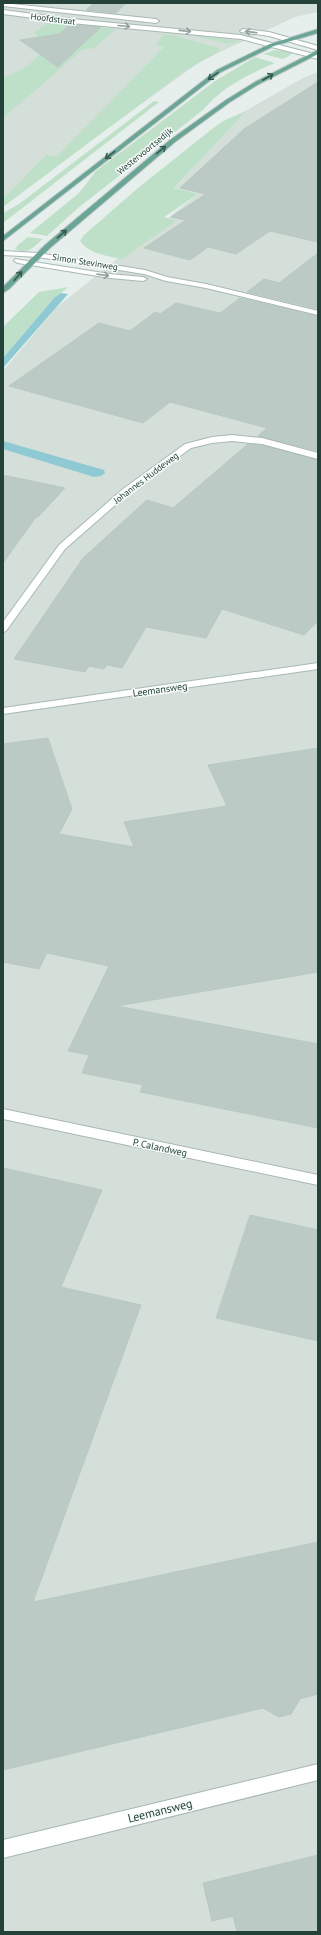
<svg xmlns="http://www.w3.org/2000/svg" width="321" height="1935" viewBox="0 0 321 1935" font-family="'PT Sans',sans-serif">
<rect width="100%" height="100%" fill="#e6efeb"/>
<path fill="#d4dfda" d="M3,3H318V12L295,17L201,61L3,204Z
M318,72V1932H3V371L56,308L198,194L175,188L242,113L303,78Z"/>
<path fill="#bfe0c8" d="M48,22L116,29L94,48L82,50L3,118V78L26,67L40,54L20,40L38,37L34,33Z
M165,32L242,41L228,44L190,35Z
M164,34L173,35L221,49L217,51L219,52L186,70L3,207V199L46,155L57,156L164,47L156,45Z
M275,50L291,52L292,54L283,59L263,54Z
M255,57L275,63C249,74 221,88 203,110L78,208L47,236L30,233L79,193L96,171L215,81Z
M154,101L159,102L3,223V213L19,204Z
M246,111L174,188L198,194L164,217L176,221L122,259C107,256 89,254 80,241L84,235L138,188L212,129L223,121Z
M28,237L43,239C34,246 28,256 15,249L18,245Z
M69,287L55,297L3,358V327L39,292Z"/>
<path fill="#8ec9d4" d="M61,293L68,294L3,368V358L55,297Z
M3,441L104,470L105,473L101,476L94,477L3,449Z"/>
<path fill="#bbcac4" stroke="#b8c9c2" d="M94,3H124L125,4L116,13L86,10Z
M70,24L101,27L58,67L20,40L60,34Z
M318,82V242L270,231L236,254L208,247L190,260L144,248L186,220L171,217L206,194L180,188L244,129Z
M318,253V309L247,292L264,279L279,283Z
M240,298L318,316V451L258,436L267,428L170,402L143,423L9,386L99,323L130,331L155,312L160,314L176,303L220,313Z
M248,444L262,445L318,460V621L304,635L222,609L206,638L146,627L122,668L107,665L104,669L89,666L85,672L14,659L83,558L147,500L173,508Z
M3,475L65,488L38,517H36L3,563Z
M48,738L72,809L59,834L134,847L124,822L227,806L208,765L318,748V972L117,1006L318,1044V1128L140,1092L143,1085L82,1073L89,1055L68,1051L109,966L47,953L39,969L3,962V744Z
M3,1168L102,1190L61,1287L141,1305L33,1602L318,1542V1694L300,1699L291,1714L279,1717L263,1708L3,1770Z
M250,1215L318,1230V1341L216,1318Z
M318,1855V1932H237L233,1916L212,1921L203,1883Z"/>
<g fill="none" stroke-linecap="round" stroke-linejoin="round">
<defs>
<path id="minor" d="M3,3L156,19L159,21L156,23L3,6Z
M3,10L71,19L241,35L318,55V59L241,39L71,23L3,14Z
M243,29L269,32L318,46V50L269,36L241,32L240,31Z
M3,251L38,253L145,270L167,277L206,284L318,311V315L206,288L166,281L144,274L38,257L3,255Z
M15,259L110,274L143,277L147,279L143,281L110,278L18,263L14,261Z
M232,435L262,438L318,453V459L262,444L232,441L212,443L191,448L129,493L65,549L6,631L3,632V622L59,545L123,489L185,444L212,437Z
M318,663V669L3,714V708Z
M3,1109L318,1175V1185L3,1119Z
M318,1764V1780L3,1858V1840Z"/>
<path id="major" d="M318,29V33L274,46L221,72L3,241V236L217,70L270,44Z
M318,50V54L259,84L230,102L175,142L50,248L9,289L3,293V287L45,245L170,140L226,100L255,82Z"/>
</defs>
<use href="#minor" stroke="#a8b8b2" stroke-width="2"/>
<use href="#major" stroke="#c2cac8" stroke-width="2"/>
<use href="#minor" fill="#fff" fill-rule="evenodd"/>
<use href="#major" fill="#6aa596" fill-rule="evenodd"/>
</g>
<defs><path id="oneway-shaft" d="M-6 0H5M1.5-3L5.5 0L1.5 3" fill="none" stroke-width="1.6" stroke-linecap="round" stroke-linejoin="round"/></defs>
<g stroke="#92a09c">
<use href="#oneway-shaft" transform="translate(124 26) rotate(5)"/>
<use href="#oneway-shaft" transform="translate(185 31) rotate(6)"/>
<use href="#oneway-shaft" transform="translate(251 32) rotate(-173)"/>
<use href="#oneway-shaft" transform="translate(103 275) rotate(8)"/>
</g>
<g stroke="#365b51">
<use href="#oneway-shaft" transform="translate(213 76) rotate(145)"/>
<use href="#oneway-shaft" transform="translate(268 77) rotate(-30)"/>
<use href="#oneway-shaft" transform="translate(161 150) rotate(-39)"/>
<use href="#oneway-shaft" transform="translate(110 155) rotate(142)"/>
<use href="#oneway-shaft" transform="translate(62 234) rotate(-41)"/>
<use href="#oneway-shaft" transform="translate(18 276) rotate(-50)"/>
</g>
<g text-anchor="middle" stroke-width="3" stroke-linejoin="round" paint-order="stroke">
<g font-size="9" fill="#24423a" stroke="#f7fbf9">
<text transform="translate(53 19) rotate(7)" y="3">Hoofdstraat</text>
<text transform="translate(145 151) rotate(-39)" y="3">Westervoortsedijk</text>
<text transform="translate(85 262) rotate(9)" y="3">Simon Stevinweg</text>
<text transform="translate(146 478) rotate(-37)" y="3">Johannes Huddeweg</text>
</g>
<g font-size="10" fill="#24423a" stroke="#f7fbf9">
<text transform="translate(160 689) rotate(-8)" y="4">Leemansweg</text>
<text transform="translate(160 1147) rotate(12)" y="4">P. Calandweg</text>
</g>
<g font-size="12" fill="#24423a" stroke="#f7fbf9">
<text transform="translate(160 1811) rotate(-14)" y="4">Leemansweg</text>
</g>
</g>
<rect width="321" height="1935" fill="none" stroke="#24423a" stroke-width="8"/>
</svg>
